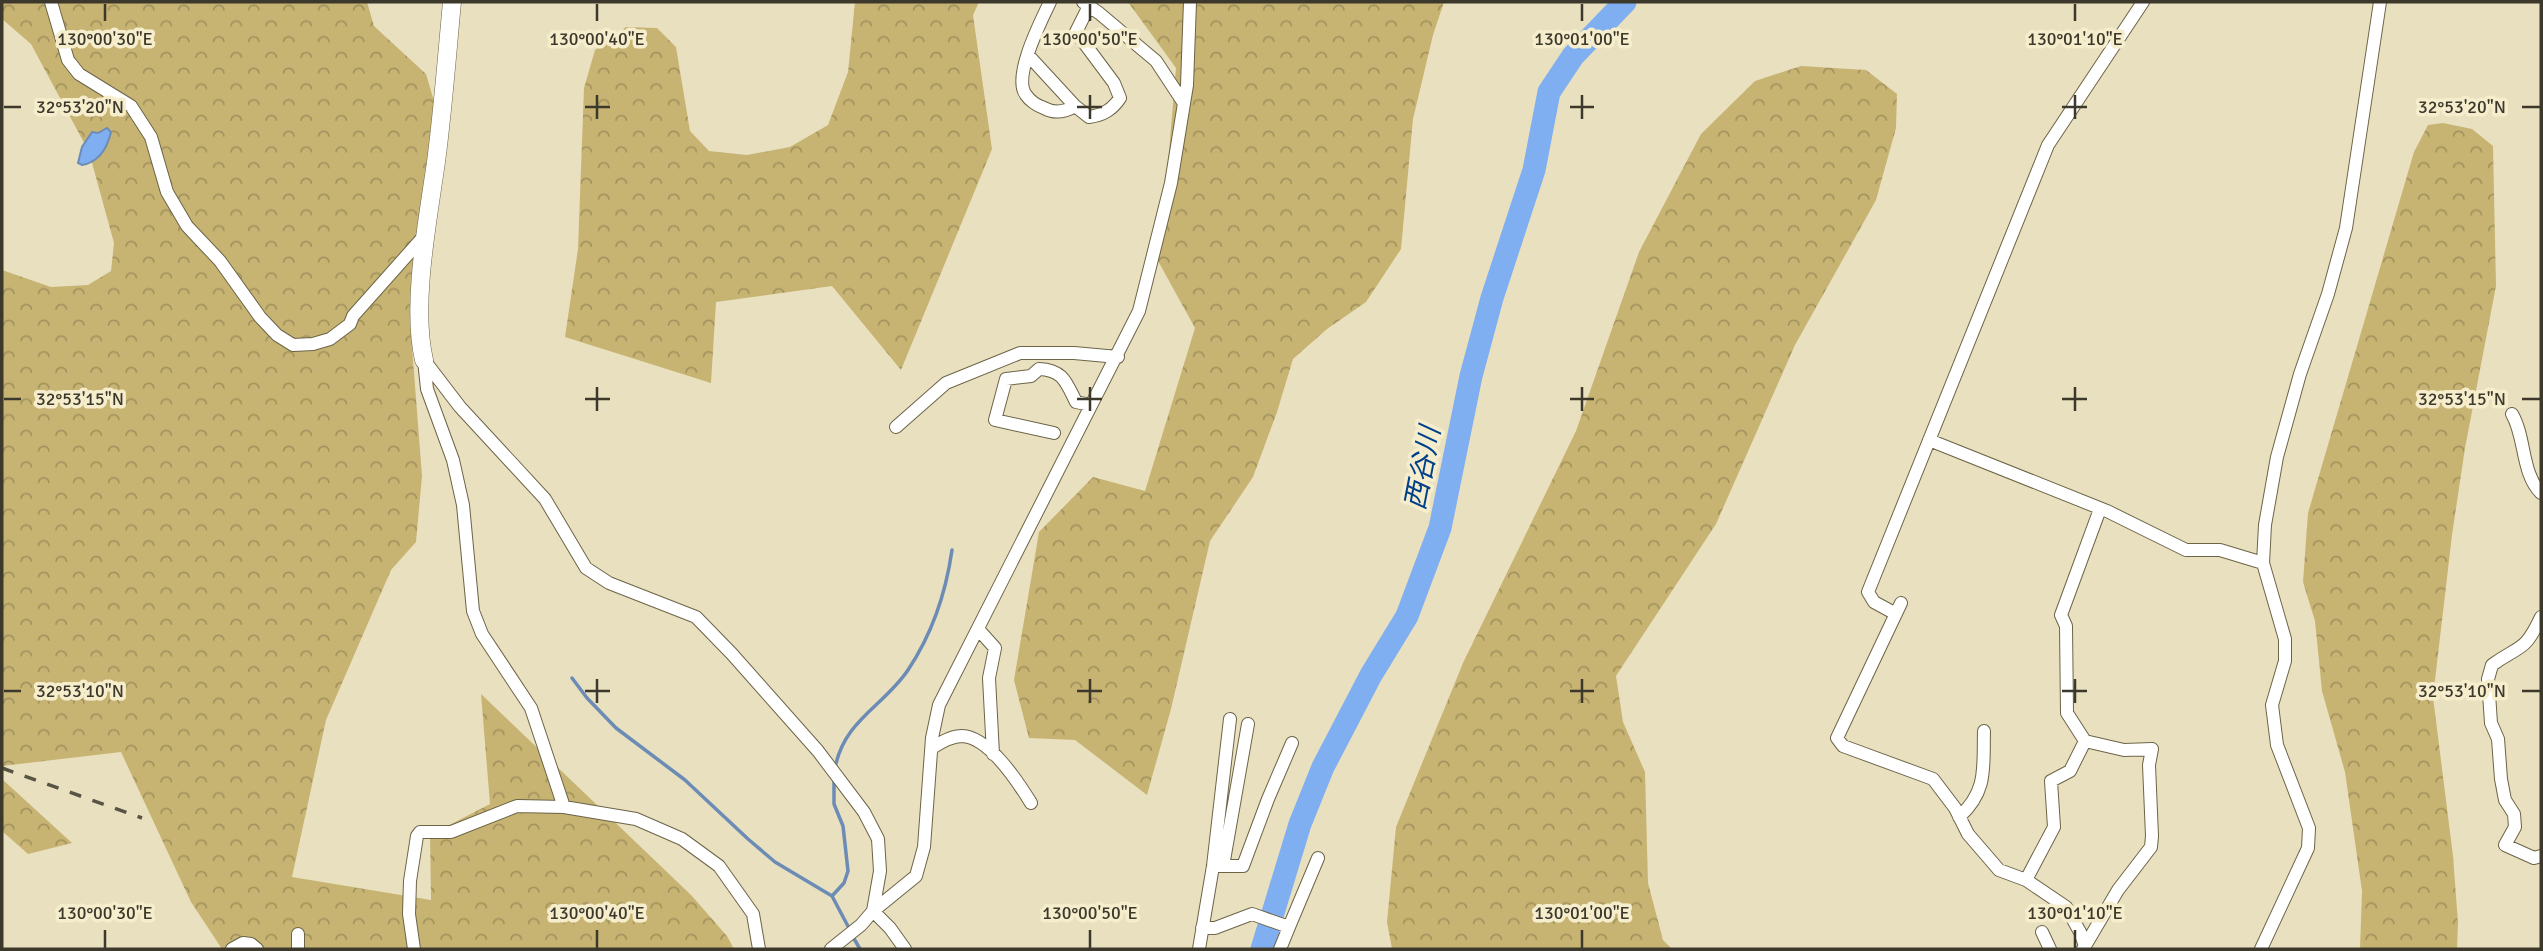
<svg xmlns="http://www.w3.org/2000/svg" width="2543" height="951" viewBox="0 0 2543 951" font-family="Signika,'Noto Sans JP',sans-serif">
<defs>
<pattern id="forest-crowns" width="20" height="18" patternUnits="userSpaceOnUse" patternTransform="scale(1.75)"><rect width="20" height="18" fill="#c7b472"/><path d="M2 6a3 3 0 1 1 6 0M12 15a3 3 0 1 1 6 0" fill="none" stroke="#a3935e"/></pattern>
</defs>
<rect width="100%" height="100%" fill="#e9e0c0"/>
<path fill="url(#forest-crowns)" d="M2,2H367L374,26L426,74L444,135L427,223L412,347L422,476L416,542L391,570L326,720L292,877L431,900L430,835L490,804L481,694L691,895L727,936L734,949H222L191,902L121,752L2,766V270L51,287L88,285L111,271L114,243L89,152L31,44L2,19Z
M855,2H979L973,15L992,149L901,370L832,286L716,302L711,383L565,337L578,249L584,88L595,50L626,27L657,28L676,47L690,131L709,151L747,155L790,147L828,125L848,72Z
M1128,2H1444L1433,35L1413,119L1401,249L1366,302L1327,329L1293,359L1277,412L1253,477L1210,541L1171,709L1147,795L1075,740L1029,738L1014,680L1039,532L1093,477L1145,491L1195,328L1152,250L1168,163L1176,68Z
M1801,66L1866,70L1897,94L1896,128L1876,200L1795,345L1716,524L1616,676L1623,722L1645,772L1648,883L1663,940L1672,949H1392L1387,922L1396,827L1463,663L1576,431L1639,252L1701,134L1755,81Z
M2443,123L2472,129L2493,146L2496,286L2465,448L2452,535L2433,697L2453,856L2458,923L2457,949H2360L2362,891L2345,772L2322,691L2315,621L2303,582L2308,513L2414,152L2428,125Z
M2,779L72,843L28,854L2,831Z"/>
<path fill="#80aff1" stroke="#6c8cb6" stroke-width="2" d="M107,128L111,132C107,149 99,162 82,165L78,163L82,147L92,132L98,133Z"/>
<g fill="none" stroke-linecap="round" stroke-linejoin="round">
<path stroke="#6c8cb6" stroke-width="3.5" d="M572,678L587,698L616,728L685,780L748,839L775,862L832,896L850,930
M835,768C844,720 884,706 908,670C932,634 946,592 952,550
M832,896L844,883L848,871L843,826L834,804V779
M853,937L860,949"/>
<path stroke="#80aff1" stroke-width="23" d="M1262,949L1300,824L1323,767L1371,675L1407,616L1440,528L1471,376L1492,298L1534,170L1549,92L1573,56L1625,2"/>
<defs>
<path id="street" d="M51,2L68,60L79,74L131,106L151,137L167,192L187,226L220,261L260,317L277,335L293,345L313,344L330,339L350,324L353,316L425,235
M1083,2L1099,13L1156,61L1183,102
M1028,55L1075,106C1065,112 1055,114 1044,108C1038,106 1030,101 1026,95C1012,77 1041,21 1050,2
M1075,106L1089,117C1103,115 1112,110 1120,98L1114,83L1076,32L1089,6
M424,360L460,407L545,499L586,568L609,583L696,617L732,654L818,751L864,812L878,839L880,871L873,911
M424,360L427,389L453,460L463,505L473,611L482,634L531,708L564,807L636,819L682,839L719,866L753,914L759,949
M2512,414C2526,438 2521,473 2541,493
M896,427L946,383L1020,353H1074L1118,357
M1054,433L995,420L1006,379L1031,376L1039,369C1063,370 1066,382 1076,402L1091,405
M1929,440L2107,511L2186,550H2220L2263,563
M1901,603L1837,738L1843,746L1933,779L1955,808L1968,834L1999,870L2026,880L2066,907L2080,932L2085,946L2083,949
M1896,614L1874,602L1868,592L2048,145L2143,2
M2541,617C2524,653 2521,644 2492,665L2488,679L2491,723L2498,739L2501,779L2505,800L2514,814L2515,827L2505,845L2534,858L2541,856
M978,629L995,648L989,678L993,754
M932,748C941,742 951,736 962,736C989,737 1018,782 1031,803
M1959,817C1988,791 1983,767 1984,731
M1213,866H1243L1268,799L1292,743
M1223,866L1248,724
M2026,880L2054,827L2051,781L2070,771L2085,741L2067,713L2066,626L2061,615L2100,509
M873,911L890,928L905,949
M1202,928H1215L1252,914L1289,927L1318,858
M2042,932L2050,949
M298,934V949
M2085,946L2118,890L2151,847L2152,836L2149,765L2152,749L2124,750L2085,741
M232,949L243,943L251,944L257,949
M414,949L409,914L410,881L417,836L420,832H451L517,806L564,807
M831,949L861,925L873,911L916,876L924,847L932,738L939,705L1139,311L1171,183L1187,85L1190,2
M1199,949L1213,866L1230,719
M1280,949L1289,927
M2261,949L2308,848L2309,828L2277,745L2272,705L2285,661V639L2263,563L2265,525L2277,457L2300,374L2328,294L2346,228L2380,2"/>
<path id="secondary" d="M424,360C411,305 428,219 436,162C443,109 447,55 452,2"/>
</defs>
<use href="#street" stroke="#6c6447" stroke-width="14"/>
<use href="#secondary" stroke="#6c6447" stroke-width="19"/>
<use href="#street" stroke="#fff" stroke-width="12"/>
<use href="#secondary" stroke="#fff" stroke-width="18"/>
<path stroke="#585444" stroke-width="3.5" stroke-dasharray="12 12" stroke-linecap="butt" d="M2,768L142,818"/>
</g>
<path fill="none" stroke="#3c392c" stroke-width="2.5" d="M105,4V21M597,4V21M1090,4V21M1582,4V21M2075,4V21M597,95V119M1090,95V119M1582,95V119M2075,95V119M4,107H21M585,107H610M1077,107H1102M1570,107H1594M2062,107H2087M2522,107H2540M597,387V411M1090,387V411M1582,387V411M2075,387V411M4,399H21M585,399H610M1077,399H1102M1570,399H1594M2062,399H2087M2522,399H2540M597,679V703M1090,679V703M1582,679V703M2075,679V703M4,691H21M585,691H610M1077,691H1102M1570,691H1594M2062,691H2087M2522,691H2540M105,930V948M597,930V948M1090,930V948M1582,930V948M2075,930V948"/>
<g text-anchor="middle" stroke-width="7" stroke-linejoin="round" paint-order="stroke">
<g font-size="28" font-style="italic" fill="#00408b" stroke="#f6edcd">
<text transform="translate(1422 468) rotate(-79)" y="10">西谷川</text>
</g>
</g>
<g font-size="18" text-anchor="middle" fill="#3c392c" stroke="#f6edcd" stroke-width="7" stroke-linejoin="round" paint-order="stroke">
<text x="105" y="45">130°00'30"E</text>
<text x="597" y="45">130°00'40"E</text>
<text x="1090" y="45">130°00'50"E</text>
<text x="1582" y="45">130°01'00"E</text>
<text x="2075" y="45">130°01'10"E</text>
<text x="80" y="113">32°53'20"N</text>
<text x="2462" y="113">32°53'20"N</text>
<text x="80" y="405">32°53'15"N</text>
<text x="2462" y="405">32°53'15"N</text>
<text x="80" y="697">32°53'10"N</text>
<text x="2462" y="697">32°53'10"N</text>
<text x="105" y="919">130°00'30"E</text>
<text x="597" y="919">130°00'40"E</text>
<text x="1090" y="919">130°00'50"E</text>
<text x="1582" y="919">130°01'00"E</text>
<text x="2075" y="919">130°01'10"E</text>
</g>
<rect width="2543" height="951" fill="none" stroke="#3c392c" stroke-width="7"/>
</svg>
